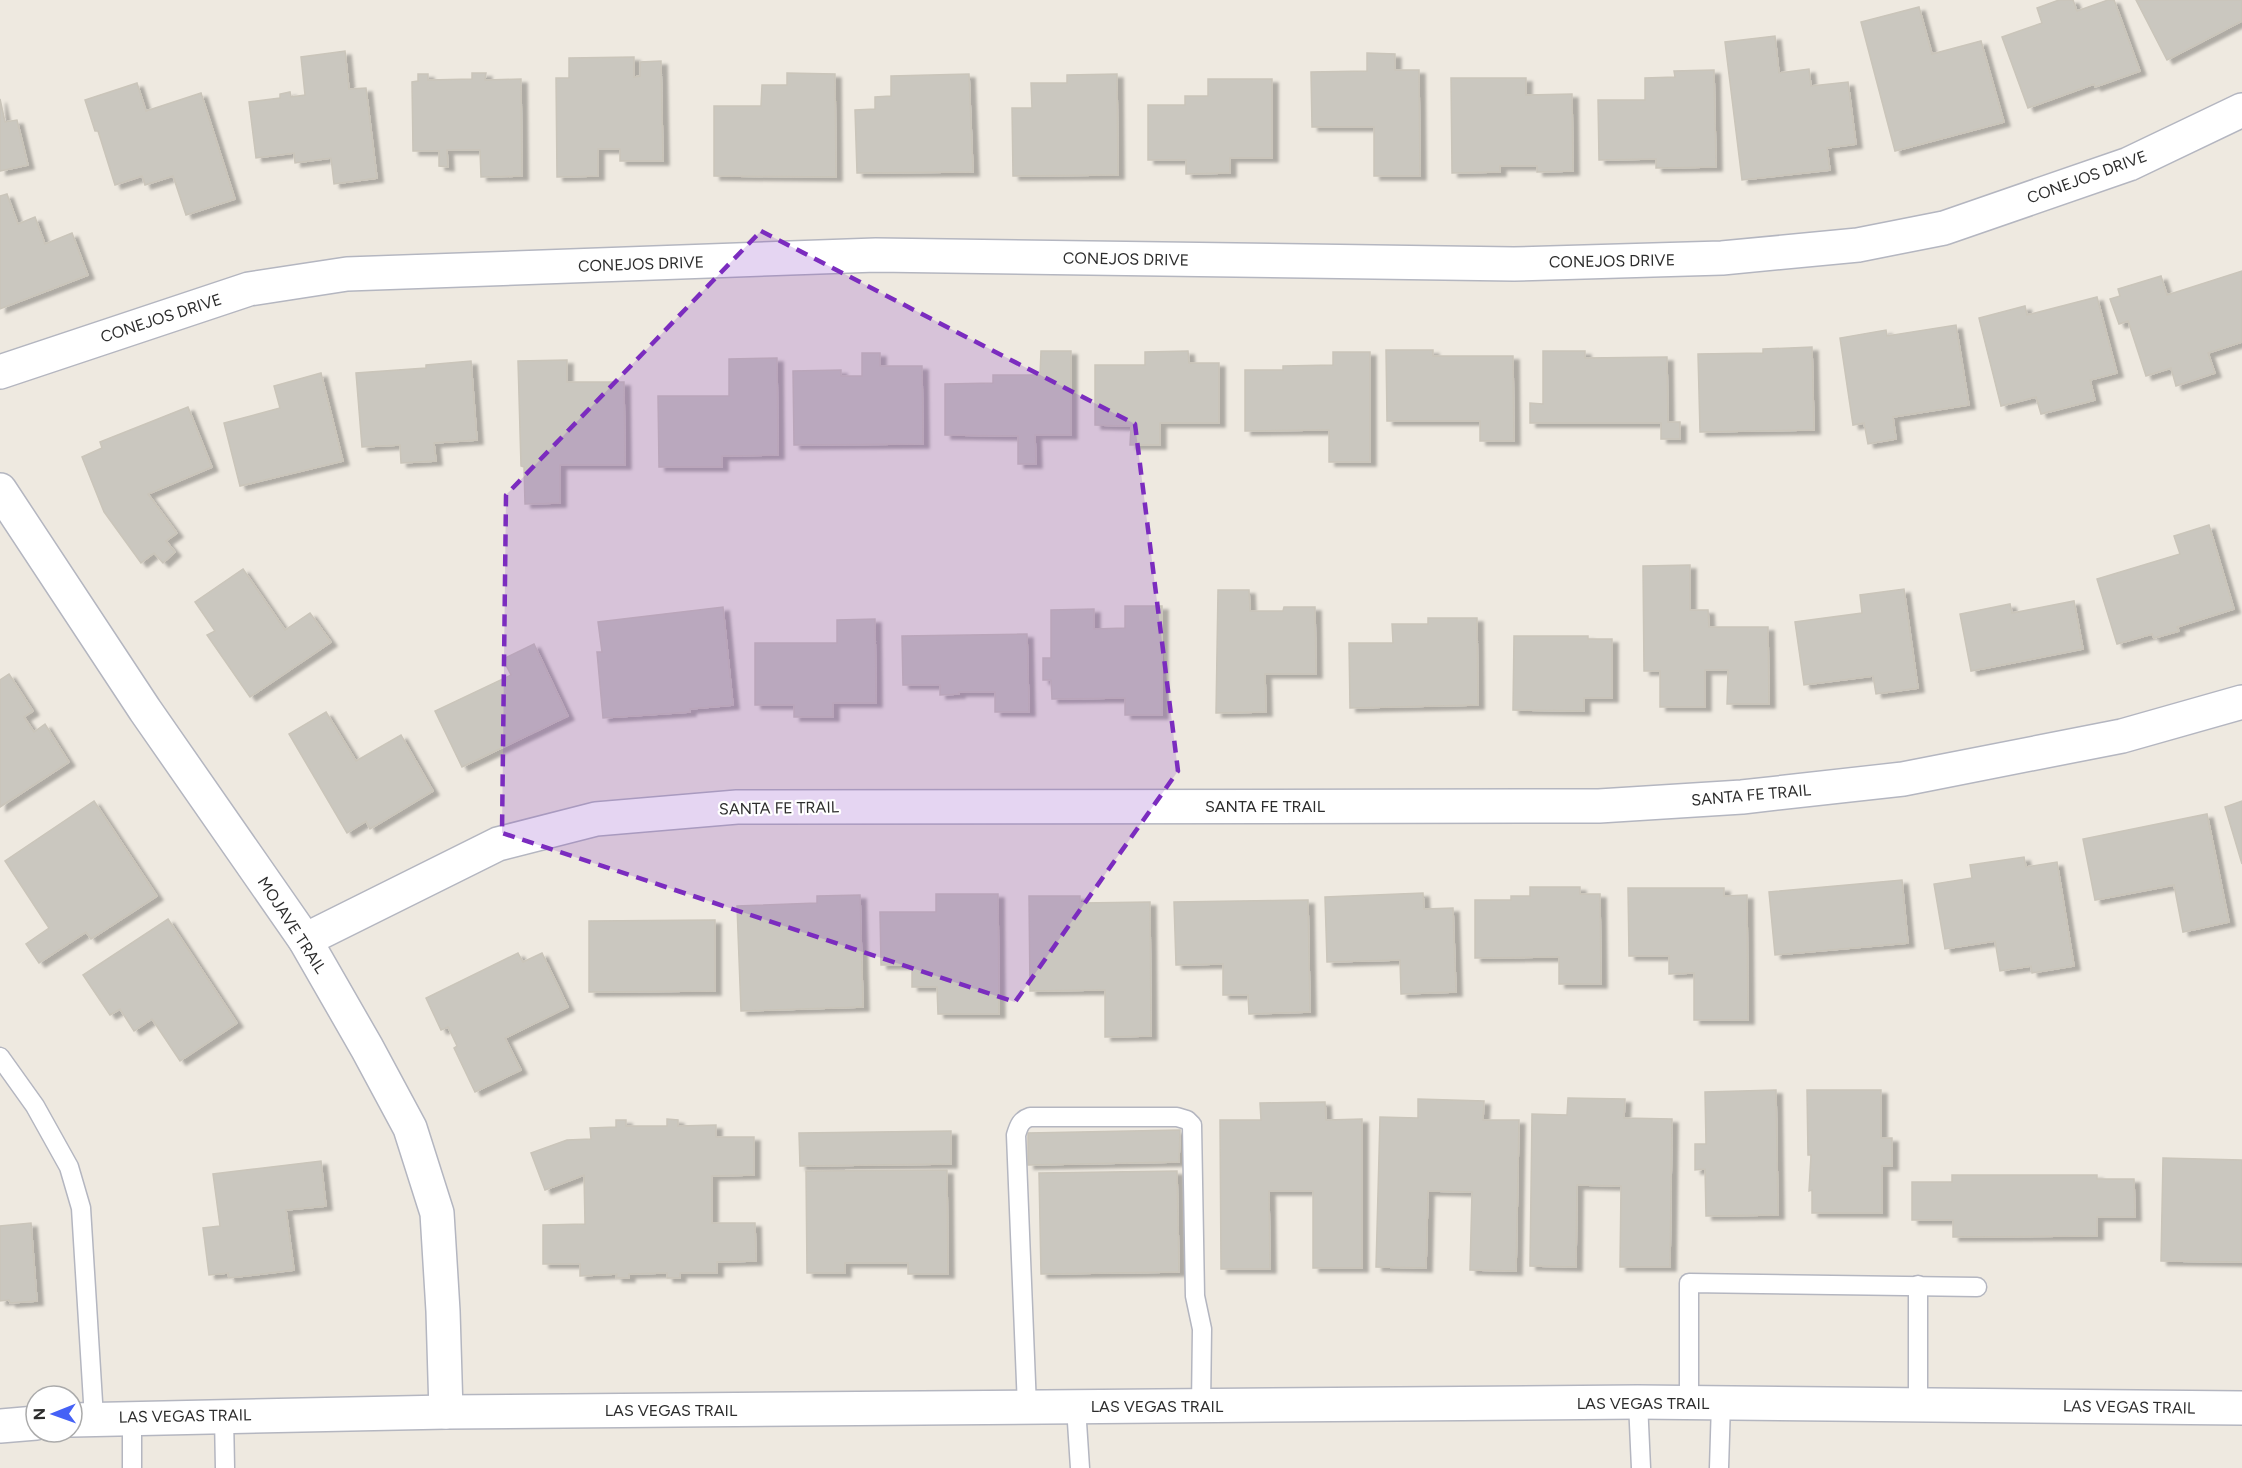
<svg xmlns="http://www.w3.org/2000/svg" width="2242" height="1468" viewBox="0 0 2242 1468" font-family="Figtree,sans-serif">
<defs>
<filter id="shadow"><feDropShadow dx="6" dy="4" stdDeviation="1.5" flood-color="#0004"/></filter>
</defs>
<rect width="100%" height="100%" fill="#eee9e0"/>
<g fill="#cac7bf" stroke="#cac5ba" stroke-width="1.5" filter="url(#shadow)">
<path d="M2059,0H2073L2077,11L2108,0H2114L2140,71L2095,87L2094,84L2028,108L2002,37L2042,23L2037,8Z"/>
<path d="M2136,0H2242V21L2167,60Z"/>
<path d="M1919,7L1932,54L1981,41L2004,122L1895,151L1861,22Z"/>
<path d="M1775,36L1779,73L1809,69L1811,86L1848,82L1856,144L1827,148L1830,170L1742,180L1725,42Z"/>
<path d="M345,51L349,89L366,88L377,178L334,184L331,158L295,163L294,153L256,158L249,102L280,98V94L290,92L291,97L305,95L301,57Z"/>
<path d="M1367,53L1395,54V70H1419L1420,176H1374V127H1312L1311,72L1367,71Z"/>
<path d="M634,57V77L640,76V62L661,61L663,161H620V149H598V176L557,177L556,78H569V58Z"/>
<path d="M1714,70L1716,167L1656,168V159L1599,160L1598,100H1645V78L1675,77L1674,71Z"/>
<path d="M472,73H486L485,80L521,79L522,176L481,177L480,150H447L448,167L439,166V151H413L412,82L418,81V74H428V80L472,79Z"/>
<path d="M787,73L835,74L836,177L714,176V106H761L762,85H787Z"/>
<path d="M969,74L973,172L857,173L855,110L875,109V97L891,96V76Z"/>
<path d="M1117,74L1118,175L1013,176L1012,108H1032L1031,83H1067V75Z"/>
<path d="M1451,78H1526V95L1572,94L1573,171L1537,172V166H1500V172L1452,173Z"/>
<path d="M1208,79H1272V158H1230V173L1186,174V160H1148V105H1185V96H1208Z"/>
<path d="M137,83L146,111L201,93L235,199L186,215L173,176L145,185L142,176L115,185L98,131H95L85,100Z"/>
<path d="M0,99L5,122L17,120L28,165L0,171Z"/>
<path d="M7,194L18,224L35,217L45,244L72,233L88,275L0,309V196Z"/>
<path d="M2242,271V342L2208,353L2215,373L2176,386L2171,368L2146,376L2128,321L2119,324L2110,299L2120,296L2118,289L2161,276L2167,295Z"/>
<path d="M2097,297L2117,373L2090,380L2095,400L2041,414L2036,397L2001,406L1979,318L2025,306L2027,315Z"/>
<path d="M1956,325L1969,405L1893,417L1896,439L1868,444L1864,423L1853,425L1840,338L1886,330L1887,336Z"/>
<path d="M1812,347L1814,430L1700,432L1698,354L1763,353V349Z"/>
<path d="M1386,350H1433V356H1513L1514,441H1480V421H1387Z"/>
<path d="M1041,351H1071V435H1035L1036,464H1018V436L945,435V384L993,383V375H1040Z"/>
<path d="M1188,351L1189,363H1219V423H1160V445H1130L1131,426L1095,425V365H1145V352Z"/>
<path d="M1543,351H1585V358L1667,357L1668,422H1680V439H1661V423H1530V403L1543,404Z"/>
<path d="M1333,352H1370V462H1329V430L1245,431V370H1283V366L1333,365Z"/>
<path d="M862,353H880V366H922L923,444L794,445L793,371L841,370V376H862Z"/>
<path d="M777,358L778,455L722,456V467H659L658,396H729V359Z"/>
<path d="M567,360V382H624L625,465H560V503L525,504L524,467L521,466L518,361Z"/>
<path d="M471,361L477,440L434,443L436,461L401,463L400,445L362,447L356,373L426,368V365Z"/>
<path d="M321,373L343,461L240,486L224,423L280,408L274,386Z"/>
<path d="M188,407L212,467L148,494L177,533L166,541L175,552L163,563L154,553L141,563L104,512L82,457L102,448L100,442Z"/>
<path d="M2209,525L2234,609L2177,627L2179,631L2154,638L2152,634L2117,644L2097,579L2180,554L2174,536Z"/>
<path d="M1690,565V610H1708L1709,627H1768L1769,704H1727L1728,670H1705V707H1660V671H1644L1643,566Z"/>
<path d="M243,569L285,630L310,613L331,642L250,697L207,635L215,631L195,602Z"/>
<path d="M1904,589L1918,688L1876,694L1873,676L1804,685L1795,622L1862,613L1860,595Z"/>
<path d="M1218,590H1249L1250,611H1283L1284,607H1315L1316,674H1265L1266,712L1216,713Z"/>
<path d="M2074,601L2083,649L1971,671L1960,614L2010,604L2012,613Z"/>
<path d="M1125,606H1162V715H1125V698L1052,699L1051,680H1043V658H1051V610L1094,609V629L1125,628Z"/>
<path d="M723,607L733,705L690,709V712L603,718L597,652H602L598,622Z"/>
<path d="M1428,618H1477L1478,705L1350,708L1349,643H1393L1392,624H1428Z"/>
<path d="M875,619L876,703H833V717H794V705H755V643H837V620Z"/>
<path d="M1027,634L1029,712H995V692H959V694L940,695V685H903L902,636Z"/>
<path d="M1514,636H1588V639H1612V698H1584V711L1513,710Z"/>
<path d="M534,644L568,716L462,767L435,711L511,675L503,659Z"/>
<path d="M9,674L33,711L24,717L34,732L45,724L69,762L0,807V680Z"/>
<path d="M326,712L356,761L401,735L433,791L370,829L366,821L347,833L289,734Z"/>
<path d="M94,801L157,896L91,939L86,932L39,963L26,944L49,928L5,861Z"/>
<path d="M2242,801V864L2225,807Z"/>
<path d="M2207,814L2229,922L2183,932L2174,885L2095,900L2083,839Z"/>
<path d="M2024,857L2026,867L2057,862L2074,966L2032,973L2031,966L2000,971L1995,941L1945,949L1934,884L1972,878L1970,865Z"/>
<path d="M1902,880L1908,943L1775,955L1769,892Z"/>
<path d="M1530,887H1580V894H1600L1601,984H1559V957L1475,958V900H1511V896H1530Z"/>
<path d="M1628,888H1724V896L1747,895L1748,1020H1694V973L1669,974V956H1629Z"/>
<path d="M1423,893L1424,909L1453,908L1456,992L1401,994L1400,960L1327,962L1325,897Z"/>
<path d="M936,894H998L999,1014H938L937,987H912V965H881L880,912H936Z"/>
<path d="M860,895L863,1007L741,1011L737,906L817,903V896Z"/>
<path d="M1029,896H1080V903L1150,902L1151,1036L1105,1037V990L1030,991Z"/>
<path d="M1308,900L1310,1012L1249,1014L1248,995H1223V964L1176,965L1174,902Z"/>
<path d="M168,919L237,1023L180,1061L152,1019L134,1031L120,1009L110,1015L83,975Z"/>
<path d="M715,920V991L589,992V921Z"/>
<path d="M518,953L523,962L542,953L568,1007L505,1038L521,1070L475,1092L454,1048L457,1046L448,1027L441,1030L426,998Z"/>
<path d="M1776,1090L1778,1215L1706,1216L1705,1169L1695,1170V1144H1706L1705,1092Z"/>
<path d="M1807,1090H1881V1138H1892V1166H1882V1213H1812V1190L1809,1191L1811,1155H1808Z"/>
<path d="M1568,1098L1625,1099L1624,1118L1672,1119L1670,1267H1620L1621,1186L1577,1185L1576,1267L1530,1266L1532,1114L1567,1115Z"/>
<path d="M1418,1099L1484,1101L1483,1120H1519L1516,1271L1470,1270L1472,1192L1428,1191L1426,1268L1376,1267L1380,1117L1418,1118Z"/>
<path d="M1325,1102L1326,1120L1362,1119V1268H1313V1191H1269L1270,1269H1221L1220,1120H1261L1260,1103Z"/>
<path d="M667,1119L678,1120V1126L716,1125V1137H754V1175L712,1176V1223H755L756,1261L717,1262V1273H680V1278H667V1273L629,1274V1278H616L617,1274L580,1276V1264H543V1225L585,1224L584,1175L545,1190L531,1153L567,1140L591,1139L590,1128L616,1127V1120H626V1126H667Z"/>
<path d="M1180,1130L1179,1162L1028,1165V1133Z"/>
<path d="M951,1131V1164L800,1166L799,1133Z"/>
<path d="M2163,1158L2242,1160V1262L2161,1261Z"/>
<path d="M321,1161L326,1206L286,1210L294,1270L229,1278L228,1273L209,1275L203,1228L220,1226L213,1174Z"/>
<path d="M947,1170L948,1274H908V1263H845V1273H807L806,1171Z"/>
<path d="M1177,1171L1179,1272L1041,1274L1039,1173Z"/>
<path d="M1952,1175H2097V1179H2134L2135,1217H2097V1236H2094L1953,1237V1220H1912V1182H1952Z"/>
<path d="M31,1223L37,1301L10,1303L9,1300L0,1301V1226Z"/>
</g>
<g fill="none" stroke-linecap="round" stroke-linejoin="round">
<defs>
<g id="lane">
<path d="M0,1057L35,1106L69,1167L81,1208L94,1418"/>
<path d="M1918,1285V1405"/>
<path d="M1638,1402L1641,1468"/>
<path d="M1689,1403V1283L1977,1287"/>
<path d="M1027,1407L1016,1135C1019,1125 1021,1120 1030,1117H1177L1187,1120L1192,1125L1195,1296L1202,1329L1201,1406"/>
<path d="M1076,1407L1080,1468"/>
<path d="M224,1416L225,1468"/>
<path d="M132,1468V1417"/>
<path d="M1719,1468L1721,1403"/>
</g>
<g id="street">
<path d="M0,372L249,289L347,274L876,255L1514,264L1722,258L1858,245L1944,228L2129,164L2242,110"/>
<path d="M305,940L498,844L596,819L737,807L1599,806L1742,797L1903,779L2122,736L2242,702"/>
</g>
<g id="secondary">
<path d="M0,490L145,710L305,940L367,1048L410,1128L437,1213L443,1311L446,1412"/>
<path d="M72,1420L446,1412L1638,1402L2242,1408"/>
<path d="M0,1426L36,1423"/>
</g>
</defs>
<use href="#lane" stroke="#b4b6c0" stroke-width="21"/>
<use href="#street" stroke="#b4b6c0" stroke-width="36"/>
<use href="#secondary" stroke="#b4b6c0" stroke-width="36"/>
<use href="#lane" stroke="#fff" stroke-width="18"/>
<use href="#street" stroke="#fff" stroke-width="33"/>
<use href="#secondary" stroke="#fff" stroke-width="33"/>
</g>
<path fill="#7b2cbf" fill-opacity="0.2" stroke="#7b2cbf" stroke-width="4.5" stroke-dasharray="12 8" stroke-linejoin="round" d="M761,231L1135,424L1178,771L1015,1002L502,833L506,495Z"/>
<g text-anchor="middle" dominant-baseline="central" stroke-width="4.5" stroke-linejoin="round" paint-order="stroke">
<g font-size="16" fill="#2d2d2d" stroke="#fff">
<text transform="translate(2087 177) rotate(-20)">CONEJOS DRIVE</text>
<text transform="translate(1126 259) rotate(1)">CONEJOS DRIVE</text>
<text transform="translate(1612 261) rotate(-1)">CONEJOS DRIVE</text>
<text transform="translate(641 264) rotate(-2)">CONEJOS DRIVE</text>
<text transform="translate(161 318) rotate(-18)">CONEJOS DRIVE</text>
<text transform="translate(1751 795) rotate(-5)">SANTA FE TRAIL</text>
<text x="1265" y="806">SANTA FE TRAIL</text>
<text transform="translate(779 808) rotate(-1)">SANTA FE TRAIL</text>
<text transform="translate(292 925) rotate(57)">MOJAVE TRAIL</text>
<text x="1643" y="1403">LAS VEGAS TRAIL</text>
<text x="1157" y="1406">LAS VEGAS TRAIL</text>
<text transform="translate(2129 1407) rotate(1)">LAS VEGAS TRAIL</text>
<text x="671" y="1410">LAS VEGAS TRAIL</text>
<text transform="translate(185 1416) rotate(-1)">LAS VEGAS TRAIL</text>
</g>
</g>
<g transform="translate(54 1414) rotate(269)"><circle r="28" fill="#ffffff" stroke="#ababab" stroke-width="1.5"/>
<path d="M0-4.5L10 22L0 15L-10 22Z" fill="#4561f6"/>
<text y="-9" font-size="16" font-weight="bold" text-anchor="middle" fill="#2d2d2d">N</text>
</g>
</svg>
